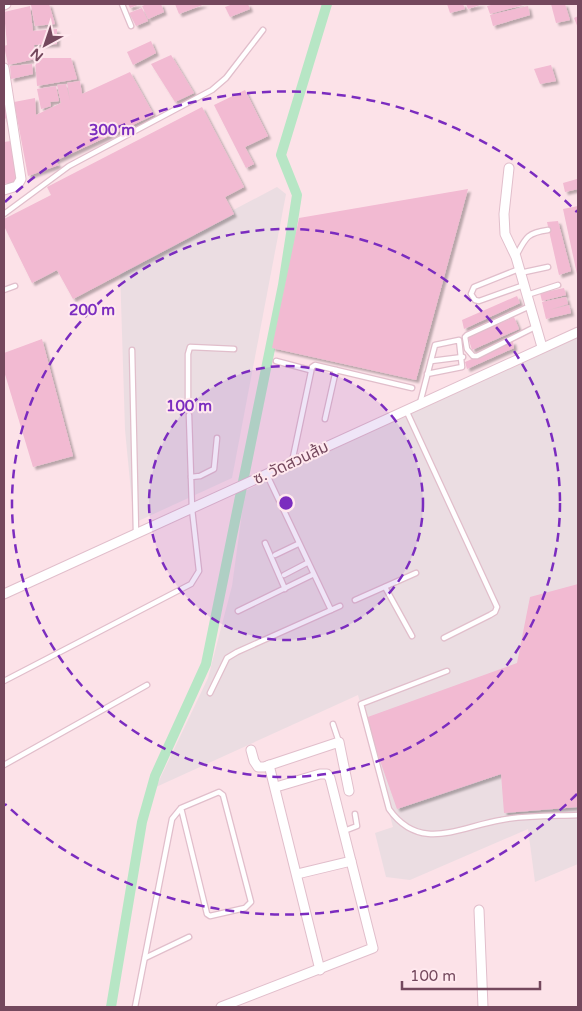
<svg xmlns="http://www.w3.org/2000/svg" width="582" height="1011" viewBox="0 0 582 1011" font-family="'Varela Round','Noto Sans Thai',sans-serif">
<defs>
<filter id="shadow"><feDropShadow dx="3" dy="3" stdDeviation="1" flood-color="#0004"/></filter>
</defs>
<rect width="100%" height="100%" fill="#fce2e8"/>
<g fill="#ebdde2">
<path d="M277,187L286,194L232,478L134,523L125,430L120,270Z"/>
<path d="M578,334V864L535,882L528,829L410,880L386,877L375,833L393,827L358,695L156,787L208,678L232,586L245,491Z"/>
</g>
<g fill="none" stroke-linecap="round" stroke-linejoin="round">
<path stroke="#b7e6c5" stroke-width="10" d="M111,1007L142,822L155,776L206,664L283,285L297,195L281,155L327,4"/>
</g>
<g fill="#f2bad2" filter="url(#shadow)">
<path d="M49,4L55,24L35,26L31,5Z"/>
<path d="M128,4H140L130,8Z"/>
<path d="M147,4H161L164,12L148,19L142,6Z"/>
<path d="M175,4H205L179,14Z"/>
<path d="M233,4H248L250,9L230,17L225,7Z"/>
<path d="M447,4H463L465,9L450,13Z"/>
<path d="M466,4H483L468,9Z"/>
<path d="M495,4H527L490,14L487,6Z"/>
<path d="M551,4H565L570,20L556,23Z"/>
<path d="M30,6L33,31L57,29V44L34,45L35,59L8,65L4,46L7,45L4,12Z"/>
<path d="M528,6L530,15L493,26L490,15Z"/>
<path d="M142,8L148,21L136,26L129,13Z"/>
<path d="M578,16V28L574,18Z"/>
<path d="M151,41L156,53L133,65L127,52Z"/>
<path d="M171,55L194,93L175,102L151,64Z"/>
<path d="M35,58H71L77,79L37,86Z"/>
<path d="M32,64L33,74L11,79L10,66Z"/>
<path d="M551,65L556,81L540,84L534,69Z"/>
<path d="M130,72L154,115L55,161L59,165L28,176L14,102L35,98L36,115L61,103L57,85L66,84L70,100L67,83L80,81L82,94Z"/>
<path d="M56,86L59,101L50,102L51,106L41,109L37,89Z"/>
<path d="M245,90L268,136L245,147L254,164L246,168L214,105Z"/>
<path d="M4,105L8,118L4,119Z"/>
<path d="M202,107L244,187L225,197L234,214L73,299L57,270L32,283L4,226V219L51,195L47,187Z"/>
<path d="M11,141L16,181L4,184V142Z"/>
<path d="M577,179L578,189L565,192L563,183Z"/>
<path d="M468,189L416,380L272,348L299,218Z"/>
<path d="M578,206V274H577L563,209Z"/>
<path d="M558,221L571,271L559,275L547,222Z"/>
<path d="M564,288L566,295L542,301L540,293Z"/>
<path d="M517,296L520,303L464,329L462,320Z"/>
<path d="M566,297L568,304L549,310L569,305L571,313L546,319L542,302Z"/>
<path d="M514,317L519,329L472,350L468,337Z"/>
<path d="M42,339L73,456L33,467L4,371V353Z"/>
<path d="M513,341L514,348L467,369L465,362Z"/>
<path d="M578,584V807L504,813L501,774L397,809L365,718L517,663L530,597Z"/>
</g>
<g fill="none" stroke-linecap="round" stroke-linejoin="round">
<defs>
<g id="service">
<path d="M122,4L131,26"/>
<path d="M4,214L69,166L212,90L226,78L263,30"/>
<path d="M516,256C526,237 527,233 548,230"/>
<path d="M519,269L474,287L471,294L475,300L479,301L524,285"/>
<path d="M520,273L548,267"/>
<path d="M4,290L15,286"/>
<path d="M527,295L558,285"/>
<path d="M530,306L467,335L465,337L467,349L473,356H477L535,327"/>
<path d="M132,350L136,533"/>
<path d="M276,361L310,370"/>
<path d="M431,361L463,357"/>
<path d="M420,403L435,345L459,340L462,367L427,374"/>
<path d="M188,406V354L190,347L234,349"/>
<path d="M406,410L497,607L495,612L490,615L444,638"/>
<path d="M325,419L336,370"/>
<path d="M292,462L312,367L315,365L412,388"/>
<path d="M267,475L331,610L340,606"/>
<path d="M191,477L200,476L214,469L217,438"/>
<path d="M265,543L285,589"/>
<path d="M275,555L298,544"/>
<path d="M284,575L307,563"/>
<path d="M385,587L412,636"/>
<path d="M355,600L416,573"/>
<path d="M238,611L312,575"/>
<path d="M447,671L361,704L389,809C420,853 459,827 501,820C526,815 553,816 578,815"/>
<path d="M4,681L191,584L199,571L192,509L189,415"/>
<path d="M210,693L227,658L237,652L331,610"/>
<path d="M333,724L339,742"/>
<path d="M4,765L147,685"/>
<path d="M344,831L357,826L355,814"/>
<path d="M145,958L189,937"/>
<path d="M135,1007L172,819L181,808L219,792L223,795L251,902L245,908L210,916L207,914L181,808"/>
</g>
<g id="minor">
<path d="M4,5L6,4"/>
<path d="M4,68L21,179L17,186L4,190"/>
<path d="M509,168L504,214L505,234L516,257L542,347"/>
<path d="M4,594L578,332"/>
<path d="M251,750L254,761L258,767H264L339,742L349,791"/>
<path d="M269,765L320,970"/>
<path d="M297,874L351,861"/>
<path d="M479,910L483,1007"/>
<path d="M221,1007L373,948L330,778L327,774H320L276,787"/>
</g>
</defs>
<use href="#service" stroke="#e1becb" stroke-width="7"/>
<use href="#minor" stroke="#e1becb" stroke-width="11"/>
<use href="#service" stroke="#fff" stroke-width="4.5"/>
<use href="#minor" stroke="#fff" stroke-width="9"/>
</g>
<circle cx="286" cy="503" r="137" fill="#7b2cbf" fill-opacity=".12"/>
<g fill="none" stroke="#7b2cbf" stroke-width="2.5" stroke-dasharray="9 6">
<circle cx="286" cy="503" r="137"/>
<circle cx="286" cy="503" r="274"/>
<path d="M577 794A412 412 0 0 1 5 804M5 202A412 412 0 0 1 577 212"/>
</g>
<g text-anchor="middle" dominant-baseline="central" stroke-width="4" stroke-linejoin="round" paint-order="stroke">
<g font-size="16" fill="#74485d" stroke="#ffe8ee">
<text transform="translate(291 463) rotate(-25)">ซ. วัดสวนส้ม</text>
</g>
</g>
<circle cx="286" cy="503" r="8" fill="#7b2cbf" stroke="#ffe8ee" stroke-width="2.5"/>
<g font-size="15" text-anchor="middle" font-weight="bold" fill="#7b2cbf" stroke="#ffe8ee" stroke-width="4" stroke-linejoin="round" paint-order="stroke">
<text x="112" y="135">300 m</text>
<text x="92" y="315">200 m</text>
<text x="189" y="411">100 m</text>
</g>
<rect width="582" height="1011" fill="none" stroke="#74485d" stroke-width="10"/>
<g transform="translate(45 45) rotate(220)" stroke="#ffe8ee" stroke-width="4" paint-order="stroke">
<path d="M0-4L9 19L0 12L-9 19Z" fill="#74485d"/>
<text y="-8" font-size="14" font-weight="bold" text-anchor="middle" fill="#74485d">N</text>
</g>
<path d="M402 981v8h138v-8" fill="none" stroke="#74485d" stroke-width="2.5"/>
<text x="410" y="981" font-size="15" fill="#74485d" stroke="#ffe8ee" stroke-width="4" paint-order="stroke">100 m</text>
</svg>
